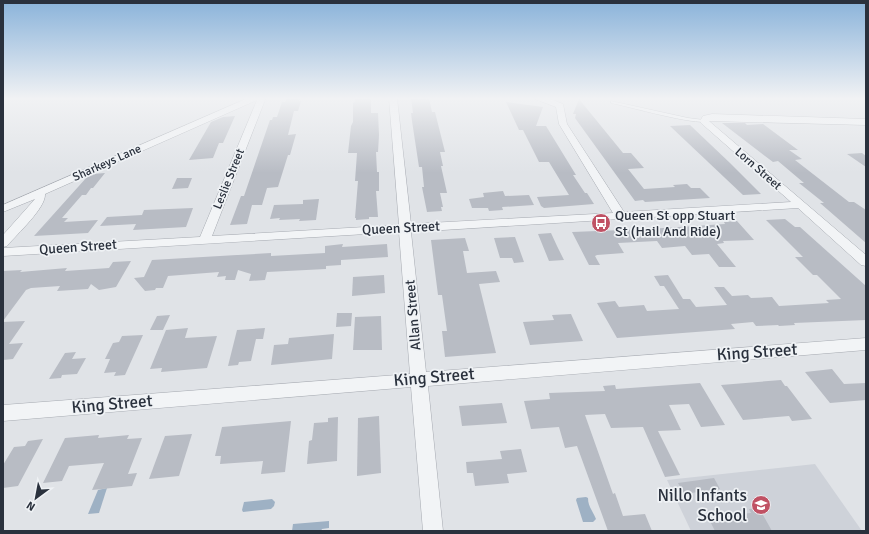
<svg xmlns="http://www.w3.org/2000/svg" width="869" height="534" viewBox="0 0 869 534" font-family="Signika,sans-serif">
<rect width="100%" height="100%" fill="#e0e3e7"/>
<path fill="#ced2d9" d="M815,464L862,531H691L667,480Z"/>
<g fill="#9eb1c4">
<path d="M107,488L99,513L88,514L98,490Z"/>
<path d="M586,497L588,498C588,507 593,511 596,519L593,522H583L576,500L577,498Z"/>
<path d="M272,499L275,502L274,506L271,509L243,512L242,510L244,502Z"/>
<path d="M329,521V528L322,529L321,531H292L293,524Z"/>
</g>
<g fill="#b8bcc4">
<path d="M355,98H371V113H378L379,135L378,152H376L377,172H379V191H376L378,217H369V219L356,220V218H355L358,181H355L357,153H348L351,126L353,122V103L355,102Z"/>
<path d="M411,98H429L432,112H435L445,152H440L443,166H441L447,193H440L443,207H441L442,211L427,212L422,187H424L422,167H419L412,121L411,113H413Z"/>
<path d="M286,99H300L299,101H301L298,111H294L288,135L296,134L290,155H288L278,187L267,188L262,205H252L247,224L230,225L241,196H244L270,120H272L273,117H277L282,102H285Z"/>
<path d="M579,99L623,153H631L644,168L628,169L644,189L675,187L673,185L687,184L691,188H700L710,198L645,202L643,200L635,201L575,118L576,114H573Z"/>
<path d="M506,102L543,107L536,126H546L576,175H573L585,193H587L594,204L544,208L541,206L537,197L569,195L549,162H539L523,130H519Z"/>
<path d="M235,116L223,143H219L213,158L189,160L211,122L223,117Z"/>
<path d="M722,123H745L747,125L763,124L798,150H789L802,159L795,160L849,202H854L866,210V243L820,203H824L799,183H804L778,161L773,162L765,156Z"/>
<path d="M690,125L730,163L761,194L743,195L670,126Z"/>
<path d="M862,153L866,156V167L847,154Z"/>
<path d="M105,173L93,188H91L86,195H82L62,218H68L64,222L98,220L88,233L34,236L87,177L94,174Z"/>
<path d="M177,178H192L188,188L172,189Z"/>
<path d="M503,191L505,196L529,195L534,205L502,207L503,210L489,211L488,208H472L469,199L484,197L483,193Z"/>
<path d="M319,199L316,220L299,221L300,219L279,220L280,218L270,219L274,205L303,204V200Z"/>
<path d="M193,208L186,227L133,230L136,224L100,226L107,217L142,215L144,210Z"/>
<path d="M785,219L795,227H800L866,286V320L794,323L795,325L779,326L778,325L756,326L753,322L731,324L735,329L617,338L597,303L615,301L619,307L644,305L647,311L679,309L664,286H660L654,276L668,275L683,299H690L696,307L727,305L714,287H724L732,296L748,295L751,298L772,297L779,306L829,303L826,300L841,299L817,275H813L795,257H803L766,220Z"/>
<path d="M737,221L754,240L723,241L724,243L717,244L736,267H719L709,254L692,255L685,246L662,248L657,241L618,243L624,253L597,255L595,256L600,265H589L572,232L648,229L725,224L724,222Z"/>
<path d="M551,233L557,246L564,260L549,261L538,234Z"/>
<path d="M515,237L524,262L514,263L512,258H500L494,238Z"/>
<path d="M465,238L469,251H463L467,273L496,271L500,282L479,284L496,353L445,357L442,331H447L442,295H438L431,240Z"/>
<path d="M343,244L342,247L387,244L388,257L341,260V265L326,266V269L267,272L265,280L249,281L251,274L238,270L235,280H225L226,276L217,277L219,272L168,276L163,288H156L155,290L145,291L134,278L144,277L152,260L271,253V256L325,253V246Z"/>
<path d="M131,261L116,287L99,290L91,284L88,289L57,291L60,286L31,288L26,290L3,321V271L22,270L20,272L67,268L65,271L109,268L113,262Z"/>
<path d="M384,275L385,293L352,296L353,277Z"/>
<path d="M337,313H352L351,326L336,327Z"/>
<path d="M571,314L583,341L530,345L523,322L554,320L552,315Z"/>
<path d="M170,315L163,330H150L157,316Z"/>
<path d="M381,316L382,350H353L355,317Z"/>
<path d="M25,321L9,344L23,343L13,359L3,360V322Z"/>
<path d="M188,328L185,338L217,336L207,368L161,372L162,368L150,369L166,330Z"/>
<path d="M265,328L263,339H256L251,361L239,362L238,365L228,366L237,330Z"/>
<path d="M334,334L332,359L271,365L274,345L288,344L289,338Z"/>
<path d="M143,335L125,375L114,376L116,372L104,373L110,359H105L113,343L119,342L122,336Z"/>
<path d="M76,352L72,359L86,358L77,374L62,375L61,378L49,379L65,353Z"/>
<path d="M832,369L844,384L866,383V400L830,403L805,372Z"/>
<path d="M781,380L785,386H787L812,419L792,421L789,416L743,420L721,385Z"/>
<path d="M700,383L725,425L701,427L689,404L669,405L681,430L658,431L680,475L665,477L643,427L611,428L605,414L585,415L613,494L615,493L623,516L645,514L652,531H608L577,446L565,448L559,427L531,429L524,401L550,399L549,393L605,391L603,386L615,385L616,389Z"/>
<path d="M502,403L507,423L462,426L459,406Z"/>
<path d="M379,416L381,473L357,476L358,418Z"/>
<path d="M338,417L337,461L307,464L309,441L312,440L314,423L328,422V418Z"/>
<path d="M291,421L285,472L261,474L263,461L220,464L221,456H215L222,427Z"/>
<path d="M192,434L179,476L149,479L165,436Z"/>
<path d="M99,435L98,438L129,435L127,439L142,438L128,474L137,473L132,486L92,490L104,463L69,466L62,481L43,483L65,438Z"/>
<path d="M43,439L18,486L3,488V465L14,447L25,446L28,441Z"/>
<path d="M521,449L527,472L507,474L509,483L475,486L473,473H467L466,462L502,459L500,451Z"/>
<path d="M714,478L720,489L684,494L678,483Z"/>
<path d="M759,508L772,531H715L708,517L751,513L749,509Z"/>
</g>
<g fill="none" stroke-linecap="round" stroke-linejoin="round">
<defs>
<path id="lane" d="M611,101L688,118L704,120L706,121C698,126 626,106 611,103Z"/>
<path id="street" d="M248,98H264L265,100L212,236L399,225L389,98H397L411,224L613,213L559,124L556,107L532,98H548L563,104L567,124L624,212L791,202L701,123L700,121L703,116L712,114L866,119V125L709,121L866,255V266L861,265L798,208L411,232L426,372L866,338V350L428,386L443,531H423L411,387L3,421V405L410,374L399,232L3,256V248L200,237L257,100L45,194C46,208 17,234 7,246L3,247V235L35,199L3,212V205Z"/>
</defs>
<use href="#lane" stroke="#a6aab1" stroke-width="1"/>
<use href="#street" stroke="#a6aab1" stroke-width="1"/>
<use href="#lane" fill="#f2f4f6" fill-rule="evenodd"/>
<use href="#street" fill="#f2f4f6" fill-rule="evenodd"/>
</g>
<linearGradient id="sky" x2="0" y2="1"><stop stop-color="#8ab3da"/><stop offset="0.57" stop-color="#f1f2f4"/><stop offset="1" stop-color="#f1f2f4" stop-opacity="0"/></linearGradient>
<rect width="869" height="173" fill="url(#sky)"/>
<defs>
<symbol id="bus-disc" viewBox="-11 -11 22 22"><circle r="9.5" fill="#c05164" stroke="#eff2f5"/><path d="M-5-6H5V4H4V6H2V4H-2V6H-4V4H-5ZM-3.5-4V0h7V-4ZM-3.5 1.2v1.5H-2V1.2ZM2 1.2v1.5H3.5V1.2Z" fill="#fff"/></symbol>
<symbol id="school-disc" viewBox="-11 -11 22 22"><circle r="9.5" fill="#c05164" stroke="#eff2f5"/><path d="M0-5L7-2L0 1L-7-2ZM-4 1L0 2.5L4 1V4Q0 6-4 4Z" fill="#fff"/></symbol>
</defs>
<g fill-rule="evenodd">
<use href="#bus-disc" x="590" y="212" width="22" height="22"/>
<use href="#school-disc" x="750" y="494" width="22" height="22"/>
</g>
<g text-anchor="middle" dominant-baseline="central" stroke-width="3.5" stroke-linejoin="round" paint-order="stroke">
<g font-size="12" fill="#2a313d" stroke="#eff2f5">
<text transform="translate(107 163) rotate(-24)">Sharkeys Lane</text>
<text transform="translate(758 169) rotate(41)">Lorn Street</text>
<text transform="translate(229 179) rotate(-68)">Leslie Street</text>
</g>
<g font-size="14" fill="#2a313d" stroke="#eff2f5" text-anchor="start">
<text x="615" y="215">Queen St opp Stuart<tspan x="615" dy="16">St (Hail And Ride)</tspan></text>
</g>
<g font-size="14" fill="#2a313d" stroke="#eff2f5">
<text transform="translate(401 228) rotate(-3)">Queen Street</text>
<text transform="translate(78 247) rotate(-4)">Queen Street</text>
<text transform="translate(413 315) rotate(-95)">Allan Street</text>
</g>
<g font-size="17" fill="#2a313d" stroke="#eff2f5">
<text transform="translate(757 352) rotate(-4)">King Street</text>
<text transform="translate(434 377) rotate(-5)">King Street</text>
<text transform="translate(112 404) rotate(-5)">King Street</text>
</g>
<g font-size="17" fill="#2a313d" stroke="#eff2f5" text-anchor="end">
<text x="747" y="495">Nillo Infants<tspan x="747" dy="20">School</tspan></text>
</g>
</g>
<rect width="869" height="534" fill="none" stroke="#2a313d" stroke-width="8"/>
<g transform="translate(36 498) rotate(212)" stroke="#eff2f5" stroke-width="3" paint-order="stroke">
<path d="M0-3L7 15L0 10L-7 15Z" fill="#2a313d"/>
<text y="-6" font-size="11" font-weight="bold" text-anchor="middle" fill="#2a313d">N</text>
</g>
</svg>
